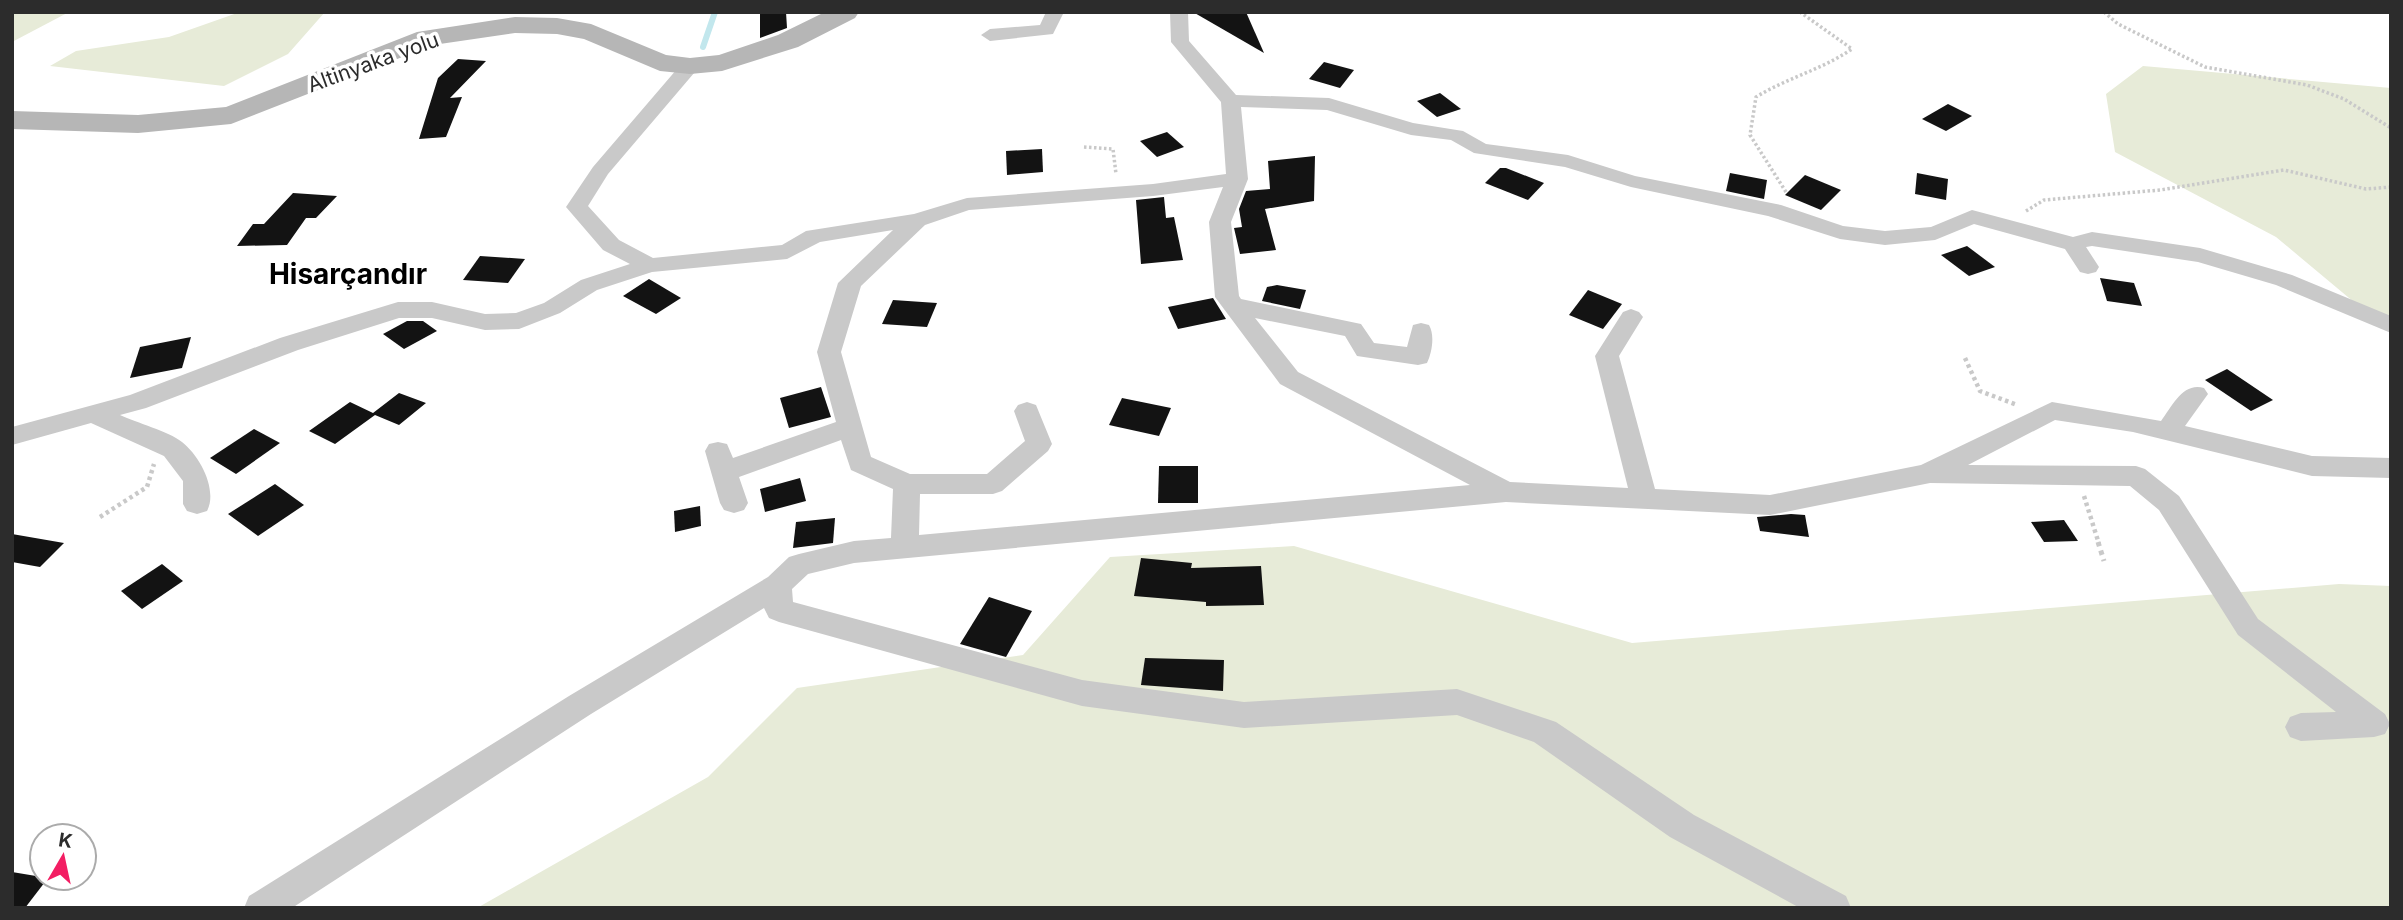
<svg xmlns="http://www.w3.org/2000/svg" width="2403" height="920" viewBox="0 0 2403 920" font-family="Inter,sans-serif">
<rect width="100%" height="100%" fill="#fff"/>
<g fill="#e7ebd8">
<path d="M12,12H69L12,42Z"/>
<path d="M240,12H325L288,54L224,86L50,66L76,51L169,37Z"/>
<path d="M2143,66L2391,88V333L2276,237L2115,152L2106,94Z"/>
<path d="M1294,546L1632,643L2339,584L2391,586V908H477L708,777L797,688L1023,655L1110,557Z"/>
</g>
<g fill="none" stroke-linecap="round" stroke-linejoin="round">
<path stroke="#c2e7ed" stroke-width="6" d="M703,47L715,12"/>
</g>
<g fill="#131313">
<path d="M760,12H786L787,28L760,38Z"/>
<path d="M1193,12H1246L1264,53Z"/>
<path d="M458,59L486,61L450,98L462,97L446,137L419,139L438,78Z"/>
<path d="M1324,62L1354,70L1340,88L1309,79Z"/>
<path d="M1440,93L1461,109L1437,117L1417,101Z"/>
<path d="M1948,104L1972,116L1946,131L1922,119Z"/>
<path d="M1167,132L1184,147L1157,157L1140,141Z"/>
<path d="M1042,149L1043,172L1007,175L1006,151Z"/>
<path d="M1315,156L1314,201L1265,209L1276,250L1240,254L1234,228L1242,227L1239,209L1246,191L1270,189L1268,161Z"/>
<path d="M1500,168H1506L1544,183L1528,200L1485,183Z"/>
<path d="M1730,173L1767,180L1764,199L1726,191Z"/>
<path d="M1917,173L1948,179L1946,200L1915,194Z"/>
<path d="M1805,175L1841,190L1821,210L1785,195Z"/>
<path d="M293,193L337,196L316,218H306L287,245L237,246L253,224H264Z"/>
<path d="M1164,197L1166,218L1174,217L1183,260L1141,264L1136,200Z"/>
<path d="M1967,246L1995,267L1969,276L1941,255Z"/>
<path d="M480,256L525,259L508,283L463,280Z"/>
<path d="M2100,278L2134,283L2142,306L2107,301Z"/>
<path d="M649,279L681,298L656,314L623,296Z"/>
<path d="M1277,285L1306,290L1300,309L1262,301L1267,287Z"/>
<path d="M1588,290L1622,304L1603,329L1569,315Z"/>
<path d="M1213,298L1226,319L1178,329L1168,307Z"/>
<path d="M893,300L937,303L927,327L882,324Z"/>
<path d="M407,321H423L437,331L404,349L383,334Z"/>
<path d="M191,337L182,368L130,378L140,347Z"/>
<path d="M2227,369L2273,400L2251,411L2205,380Z"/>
<path d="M821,387L831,417L789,428L780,398Z"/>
<path d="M399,393L426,403L399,425L375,415L335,444L309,431L350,402L373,413Z"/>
<path d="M1122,398L1171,408L1159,436L1109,425Z"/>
<path d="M254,429L280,443L236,474L210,458Z"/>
<path d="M1159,466H1198V503H1158Z"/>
<path d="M800,478L806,501L765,512L760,489Z"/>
<path d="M275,484L304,505L258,536L228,514Z"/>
<path d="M700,506L701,526L675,532L674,511Z"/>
<path d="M1791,514L1805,515L1809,537L1760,531L1757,517Z"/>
<path d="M835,518L833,543L793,548L796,522Z"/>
<path d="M2064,520L2078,541L2044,542L2031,522Z"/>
<path d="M12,534L64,543L40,567L12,562Z"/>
<path d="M1141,558L1192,563L1191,568L1261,566L1264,605L1206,606V602L1134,596Z"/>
<path d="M162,564L183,581L142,609L121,591Z"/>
<path d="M989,597L1032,611L1006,657L960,644Z"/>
<path d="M1145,658L1224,660L1223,691L1141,685Z"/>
<path d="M12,872L48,878L25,908H12Z"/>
</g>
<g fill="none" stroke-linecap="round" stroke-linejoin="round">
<g stroke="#c9c9c9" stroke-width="3.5" stroke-dasharray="2.5 2.5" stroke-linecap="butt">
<path d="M2104,12L2118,24L2205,67L2307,85L2344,99L2391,128"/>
<path d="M1084,147L1113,149L1116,174"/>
<path d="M1786,192L1750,135L1756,97C1787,78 1821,70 1852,49L1800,12"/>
<path d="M2026,211L2044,200L2160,190L2284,170L2366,189L2391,187"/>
</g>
<g stroke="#c9c9c9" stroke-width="4.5" stroke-dasharray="3.5 3.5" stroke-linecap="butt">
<path d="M1965,358L1980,391L2017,405"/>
<path d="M2084,496L2099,544"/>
<path d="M100,517L147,487L154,464"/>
</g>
<path stroke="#c9c9c9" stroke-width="5" stroke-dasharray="4.5 4.5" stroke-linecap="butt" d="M2098,542L2104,561"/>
<g fill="#c9c9c9" fill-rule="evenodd">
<path d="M1046,12H1064L1053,34L990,41L981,35L990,29L1040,25Z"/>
<path d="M1170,12H1188L1189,41L1236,95L1329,98L1413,123L1463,131L1486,144L1568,155L1635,176L1781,205L1843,226L1885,231L1931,227L1972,210L2073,237L2092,232L2200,248L2292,275L2391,316V333L2276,285L2198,262L2092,246L2086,247L2099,267L2096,272L2088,274L2080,272L2065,249L1974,224L1935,240L1885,245L1840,239L1768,216L1631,187L1565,167L1474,153L1451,140L1411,135L1327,110L1241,107L1248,179L1231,222L1239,296L1241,299L1361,324L1374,343L1407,347L1413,325L1421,323L1429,325C1435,335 1432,353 1427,363L1418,365L1357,356L1345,336L1255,318L1298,372L1510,482L1628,488L1595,356L1623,312L1631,309L1639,312L1643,317L1619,356L1655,489L1770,495L1921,465L2052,402L2161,421C2173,405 2183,382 2204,388L2208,394L2185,426L2312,456L2391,458V478L2312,476L2133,432L2055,420L1968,465L2136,466L2145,469L2179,496L2258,619L2385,714L2390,724L2385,734L2374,737L2301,741L2290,737L2285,727L2290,717L2301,713L2336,712L2238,635L2159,510L2130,486L1930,483L1770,515L1506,502L854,563L808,574L792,589L793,602L1082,680L1244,702L1457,689L1556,722L1694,815L1846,896L1851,908H1800L1670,837L1534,742L1457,715L1244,728L1082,706L779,622L769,618L764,608L591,714L292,908H244L249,896L569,696L768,577L789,557L799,554L854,541L891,538L893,489L851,470L841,440L739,477L748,503L744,510L734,513L724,510L720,503L705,451L709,444L718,442L727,444L733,458L836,422L817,352L838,283L893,230L820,242L787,259L652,272L597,290L560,313L519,329L485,330L432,318H399L298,350L146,408L120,415C137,423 168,431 182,442C200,456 218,490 207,511L197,514L187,511L183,504V481L164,456L91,423L12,445V427L130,395L280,338L398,302H432L485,314L516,313L544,303L581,280L630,264L603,250L566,207L593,167L683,62L690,60L700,66L608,174L588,206L619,240L653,258L782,245L806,231L914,214L967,198L1153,184L1226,174L1221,102L1171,42ZM1223,187L1209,222L1215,297L1280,384L1470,485L919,535L920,494H993L1002,491L1048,451L1052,444L1036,405L1027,402L1018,405L1014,411L1025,441L987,474H910L871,457L841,352L861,286L925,225L969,210L1153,196Z"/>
</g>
<path fill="#b6b6b6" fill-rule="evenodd" d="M825,12H859L855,18L798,47L722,71L690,74L660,71L584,39L557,34L515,33L433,45L231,124L138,133L12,129V111L138,115L226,107L417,32L515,17L557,18L591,24L666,55L690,58L719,55L778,35Z"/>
</g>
<g text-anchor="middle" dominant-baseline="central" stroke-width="7" stroke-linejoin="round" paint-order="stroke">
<g font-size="21" fill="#2c2c2c" stroke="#fff">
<text transform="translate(373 62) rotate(-20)">Altinyaka yolu</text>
</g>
<g font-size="28" font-weight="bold" fill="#000" stroke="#fff">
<text x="348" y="274">Hisarçandır</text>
</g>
</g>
<rect width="2403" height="920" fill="none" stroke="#2c2c2c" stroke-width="28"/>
<g transform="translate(63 857) rotate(9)"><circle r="33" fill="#ffffff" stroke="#ababab" stroke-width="2"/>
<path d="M0-5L12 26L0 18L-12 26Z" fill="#f31e63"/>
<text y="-10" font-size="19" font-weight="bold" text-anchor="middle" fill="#2c2c2c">K</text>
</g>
</svg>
